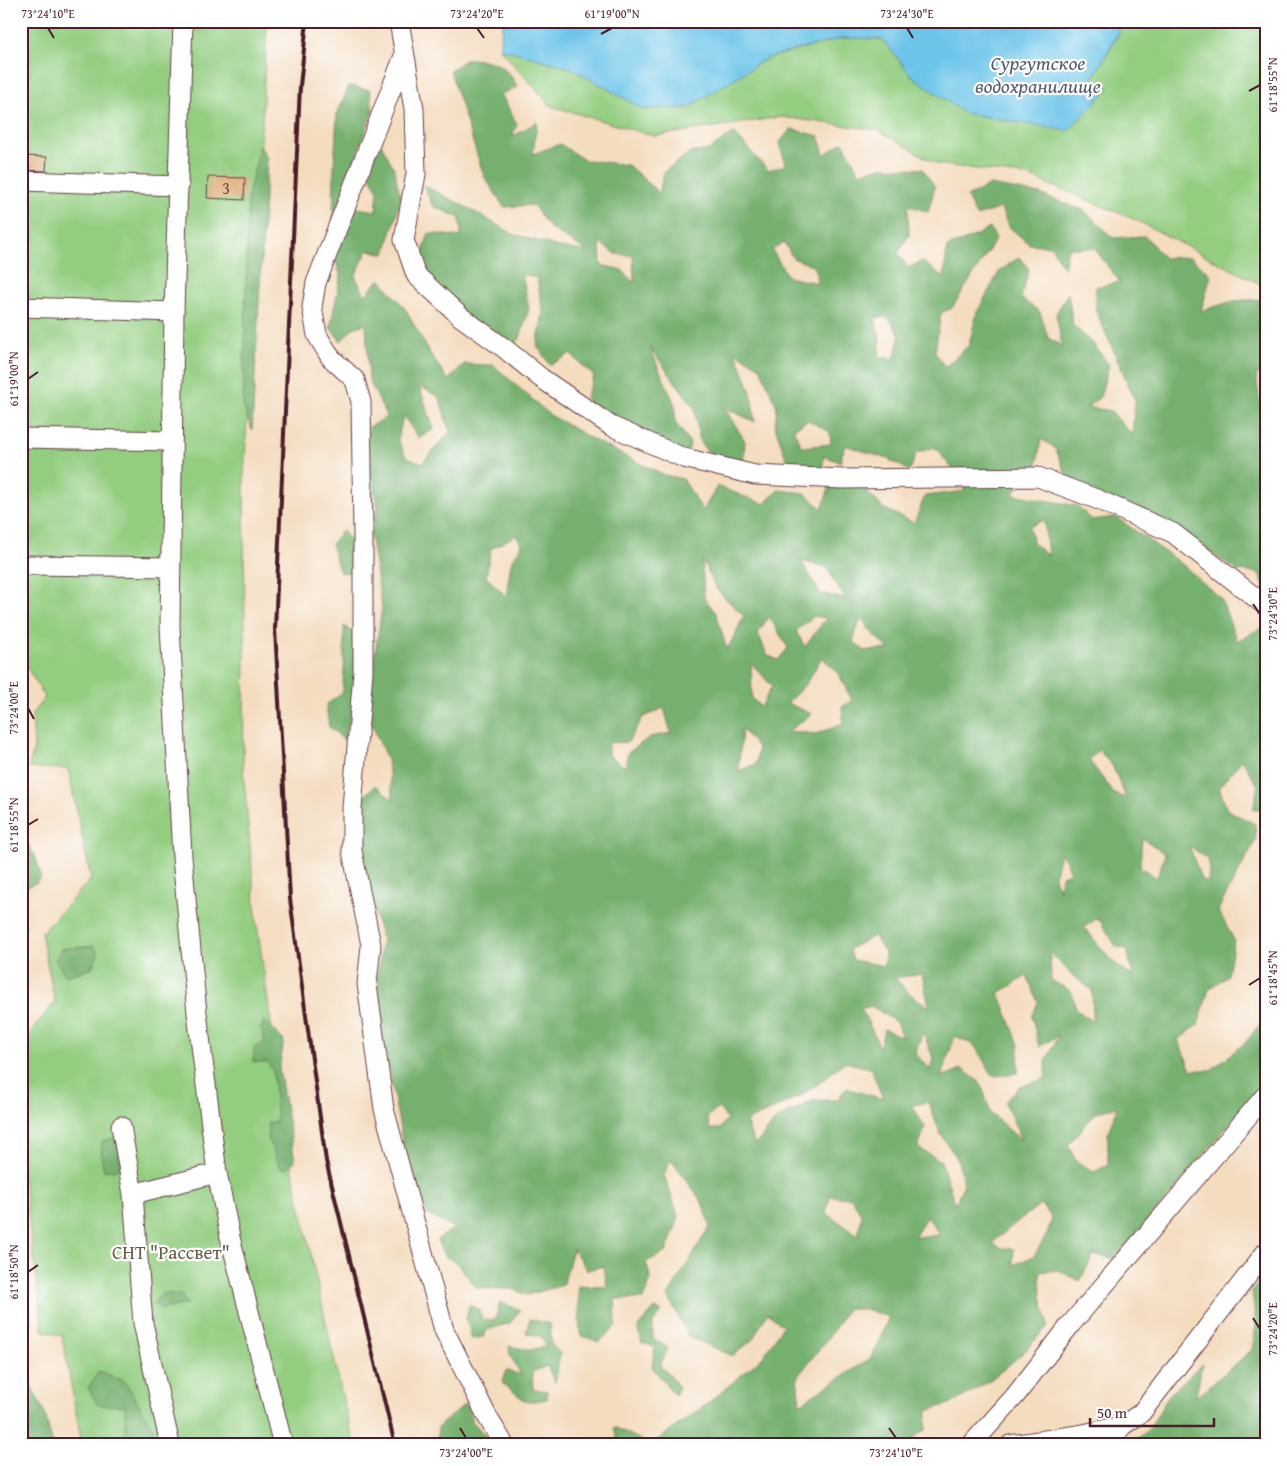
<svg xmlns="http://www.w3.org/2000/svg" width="1287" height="1466" viewBox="0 0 1287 1466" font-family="'Gentium Book Plus',serif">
<rect width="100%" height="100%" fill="#fff"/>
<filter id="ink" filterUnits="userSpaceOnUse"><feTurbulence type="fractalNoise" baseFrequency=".02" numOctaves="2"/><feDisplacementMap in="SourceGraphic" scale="10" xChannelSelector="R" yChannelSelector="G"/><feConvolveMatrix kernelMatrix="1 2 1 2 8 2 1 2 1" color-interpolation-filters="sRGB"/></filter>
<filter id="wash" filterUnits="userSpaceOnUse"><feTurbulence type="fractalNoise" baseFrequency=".0096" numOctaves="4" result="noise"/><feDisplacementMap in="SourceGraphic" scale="20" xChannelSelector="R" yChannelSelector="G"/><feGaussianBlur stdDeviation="1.12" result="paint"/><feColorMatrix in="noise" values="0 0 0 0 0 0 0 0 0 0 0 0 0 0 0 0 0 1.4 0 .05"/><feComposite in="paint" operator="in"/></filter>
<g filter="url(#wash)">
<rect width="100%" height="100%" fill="#f4dcbf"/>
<g fill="#93cd80" stroke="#6e7656">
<path d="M21,21H267L244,478L245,656L243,767L257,925L292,1168L344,1404L355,1445H82L62,1336L43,1330L24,1183L21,1174V1044L55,1002L41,933L91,879L68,769L29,768L34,747L32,714L45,697L21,658Z"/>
<path d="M1113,21H1261L1266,26V287L1136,220L1029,176L937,164L878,130L782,117L654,136L551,106L499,48L571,68L643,109L688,108L767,58L843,38L882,39L912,76L1108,88L1092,79L1119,33Z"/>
</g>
<g fill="#76b06e" stroke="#60684c" fill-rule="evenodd">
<path d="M466,59C494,60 503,62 518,87L501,94L517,124L512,137L537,122L533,154L560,144L584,160L628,165L659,193L664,172L689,153L709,150L734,133L768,170L786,165L779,143L791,129L819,136L824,155L843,142L859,173L882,167L923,169L935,187L928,212L908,205L909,235L898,253L908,268L922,261L944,278L947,247L973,237L990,228L996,239L952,308L941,313L935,352L945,367L969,345L977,312L999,272L1019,257L1029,269L1021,298L1040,312L1048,338L1062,346L1056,314L1068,293L1073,326L1091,341L1109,365L1100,397L1087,407L1111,411L1132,435L1135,400L1096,311V287L1120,282L1094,248H1068L1064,269L1051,246L1029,244L1008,226L1001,208L976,216L967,197L990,185L1040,194L1085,211L1113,238L1145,236L1164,258L1190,257L1211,275L1201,311L1233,301L1266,299V377L1256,373L1261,415L1266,423V593L1259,573L1238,571L1182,534L1090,496L1067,476L1055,448L1041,439L1036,471L1012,494L1078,506L1092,520L1116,517L1183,565L1221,599L1237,641L1263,627L1266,629V809H1253L1258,786L1242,760L1219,787L1227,810L1255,824L1256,840L1218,910L1234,940L1228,975L1209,989L1198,1025L1178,1040L1191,1070H1211L1246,1042L1266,1016V1080L1116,1259L1093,1255L1080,1281L1058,1270L1040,1272L1041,1296L1048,1326L1022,1354L989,1381L955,1402L927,1411L926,1430L912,1438L932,1445H618L614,1427L651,1445L707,1404L763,1357L783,1326L768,1313L752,1340L733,1356L688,1336L668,1296L710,1226L702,1202L671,1159L664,1175L679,1218L666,1252L646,1262L651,1279L643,1299H615L616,1326L599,1342L580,1335L578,1286L607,1287L604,1266L587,1270L573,1249L563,1285L527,1295L513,1289L477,1288L456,1262L444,1256L437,1240L454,1228L428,1215L404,1150L375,996L382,940L361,864L360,800L375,785L393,800L387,760L366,710L382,608L370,533L378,506L367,465L369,427L387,417L369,380L366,324L353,328L341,341L330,328L341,275L333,255L350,207L376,211L378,191L366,169L381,144L394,168L401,199L385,254L368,250L355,276L365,295L380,279L406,310L428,350L448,380L464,364L493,365L550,415L599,443L664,475L683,479L703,511L717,486L764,504L778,490L805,493L822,509L829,488L858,482L883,508L914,523L925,496L965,491L955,472L935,447L916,453L910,471L888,459L845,445L840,462L824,456L822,475L788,464L775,426L777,407L760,367L736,352L751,392L755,422L724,407L745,441L743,468L728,473L700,443L694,407L650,348L675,405V422L690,443L686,462L595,418L586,397L594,376L570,354L550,365L537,346L543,313L537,278L522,274L529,309L520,338L510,350L433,291L419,263L429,233L461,237L460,218L433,206L423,185L470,209L513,234L559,247L588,252L550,228L533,205L504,207L484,176L450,71ZM784,242L793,258L815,267L817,283L788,277L772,250ZM600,243L616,254L633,256L634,283L622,270L601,265ZM875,317L888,318L900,335L894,359L888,357L879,359L880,341ZM419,386L439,397L450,432L422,463L406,457L398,440L403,416L419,438L434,429ZM808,420L830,432L831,444L802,447L793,429ZM1044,520L1048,556L1034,544L1029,527ZM516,535L522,545L511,563L506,596L486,577L491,549ZM702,559L717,590L744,616L727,650L716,613L704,598ZM801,561L826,567L845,599L820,593ZM769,616L788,648L778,660L767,655L758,633ZM814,616L826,618L805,647L796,631ZM861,618L872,633L889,649L865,651L853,641ZM822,657L839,675L852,700L842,707L843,724L816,734L788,731L812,714L787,703L806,684ZM751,663L772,686L761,707L752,698ZM664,708L671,733L650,737L628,753L625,767L608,755V743L628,742L643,717ZM742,729L758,748L756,764L738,771ZM1099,750L1113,767L1126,798L1114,794L1089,760ZM1142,838L1165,854L1157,878L1140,867ZM1189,845L1209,861L1208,883L1201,879ZM1060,853L1067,862L1070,873L1062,876L1059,891L1054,878ZM1098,918L1116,946L1127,949L1133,977L1112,961L1084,927ZM874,936L885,953L884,966L853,960L849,949ZM1050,953L1073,976L1092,990L1093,1021L1076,1010L1072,992L1051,980ZM922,974L929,1006V1007L909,993L895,978ZM1027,976L1038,1002L1032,1016L1039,1047L1059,1035L1046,1061V1078L1019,1087L1005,1102L1021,1140L991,1114L981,1083L962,1069L941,1077L955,1036L974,1045L993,1076L1018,1073L1019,1045L999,993ZM873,1007L896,1022L902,1037L884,1029L880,1047L861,1008ZM923,1032L933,1058L930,1070L915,1053ZM844,1062L871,1068L883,1099L846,1088L837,1100H814L777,1119L755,1145L746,1122L800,1096L821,1082ZM928,1102L941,1135L957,1158L964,1184L955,1204L941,1161L918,1148L925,1127L912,1105ZM1117,1107L1108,1133V1165L1094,1172L1076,1161L1068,1145L1097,1112ZM719,1108L727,1119L720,1129H710L707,1117ZM830,1196L851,1198L862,1215L858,1235L826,1213ZM1042,1204L1052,1219L1047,1234L1034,1256L1013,1265L1014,1249L1002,1248L992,1243L1019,1220ZM927,1215L939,1235L915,1237V1236ZM848,1308L868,1310L889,1317L871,1358L800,1404L797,1377L830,1336Z"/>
<path d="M349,86L370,90L373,110L333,221L334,168L337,114Z"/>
<path d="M260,146L267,158L252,430L243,405L248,196Z"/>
<path d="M343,530L355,549L352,572L340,573L331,544Z"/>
<path d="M344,626L357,635L355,697L344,740L329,727L326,705L342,693L344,670Z"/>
<path d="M21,833L36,858L41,876L36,883L21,889Z"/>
<path d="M94,946L98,954L91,969L66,976L55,960L61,949Z"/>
<path d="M264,1020L284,1041L279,1069L295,1161L287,1169L280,1168L268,1138V1122H277L273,1071L267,1062H253L254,1048L265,1042L261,1029Z"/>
<path d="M117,1137L121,1169L104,1171L101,1155L102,1141Z"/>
<path d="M1266,1274V1445H1130L1150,1428L1169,1395L1202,1364L1196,1397L1252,1350L1256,1325L1252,1291Z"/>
<path d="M163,1293L181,1294L187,1304L162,1310L153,1303Z"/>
<path d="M500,1302L520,1310L510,1323L487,1330L483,1337L472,1339L466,1319L469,1305L480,1310L482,1320H495Z"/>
<path d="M655,1308L662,1312L653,1323V1338L668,1348L660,1366L670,1375L679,1388L675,1395L652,1367L655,1347L642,1343L638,1327Z"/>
<path d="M530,1319L550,1324L551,1344L560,1353L555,1382L547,1366L532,1372L533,1389L547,1391V1399L527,1402L502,1383L506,1370L521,1375L510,1355L509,1346L530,1350L546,1346L541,1337L526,1333Z"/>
<path d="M21,1364L45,1414L53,1445H21Z"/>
<path d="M99,1371L125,1381L153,1429C149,1439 143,1445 132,1445L125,1435V1406L98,1405L88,1388Z"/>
<path d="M466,1403L472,1421L494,1445H437L438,1427Z"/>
</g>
<path fill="#6cc4e9" stroke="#5b728a" d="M503,21H1113L1119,32L1092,79L1109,88L1068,131L964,113L912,76L882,39L843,38L767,58L688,108L643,109L571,68L499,48Z"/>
<g id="blocks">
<g fill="#dba771">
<path d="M21,156L47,157L46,171L21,170Z"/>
<path d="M208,177L245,178L244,200L207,198Z"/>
</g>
</g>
</g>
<g filter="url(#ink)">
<use href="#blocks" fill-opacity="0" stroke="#643b41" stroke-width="1"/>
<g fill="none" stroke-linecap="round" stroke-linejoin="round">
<defs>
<g id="minor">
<path d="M183,21L174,312L170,626L182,857L197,1013L217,1173L230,1237L283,1445"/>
<path d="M399,21L414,109L416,174L404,240L416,275L461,317L504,348L541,378L611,426L684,458L755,475L842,479L1038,477L1099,500L1173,533L1266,606"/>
<path d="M404,56L316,283L312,307L317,335L331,358L355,380L361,402L363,532V672L352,808V851L371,945L367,984L384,1109L444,1330L488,1418L502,1441V1445"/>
<path d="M21,181L179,186"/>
<path d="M21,307L174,312"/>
<path d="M21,438L172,441"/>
<path d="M30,565L170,567"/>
<path d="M121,1126L133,1194L143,1323L170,1445"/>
<path d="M133,1194L217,1173"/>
<path d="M971,1445L1015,1396L1071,1324L1266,1095"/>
<path d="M1010,1445L1078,1435L1122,1426"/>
<path d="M1107,1445L1122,1426L1141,1413L1266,1252"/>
</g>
</defs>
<use href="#minor" stroke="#643b41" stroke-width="21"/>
<use href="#minor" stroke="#fff" stroke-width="19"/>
<path stroke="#4a1f2b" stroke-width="4" d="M307,21L300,86L275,629L290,899L326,1161L395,1445"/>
</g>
</g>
<path fill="none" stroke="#4a1f2b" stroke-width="2" d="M48,28L54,38M477,28L484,38M907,28L913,38M601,34L612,28M1249,91L1260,85M28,379L38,372M1253,604L1260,614M28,708L34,719M28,825L38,819M1249,985L1260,978M28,1272L38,1265M1253,1318L1260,1329M460,1428L466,1438M889,1428L896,1438"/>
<g text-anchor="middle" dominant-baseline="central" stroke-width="4.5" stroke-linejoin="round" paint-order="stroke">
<g font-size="16" fill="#6e413c">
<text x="226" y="188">3</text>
</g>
<g font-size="19" fill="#645c49" stroke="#fff">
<text x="171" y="1252">СНТ "Рассвет"</text>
</g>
<g font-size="20" font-style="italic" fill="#56596e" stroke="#fff">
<text x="1038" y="62">Сургутское<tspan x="1038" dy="23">водохранилище</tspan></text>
</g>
</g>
<rect width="1287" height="1466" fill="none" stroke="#fff" stroke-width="55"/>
<path d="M1090 1418v8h124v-8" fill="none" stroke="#4a1f2b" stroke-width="2.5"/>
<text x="1097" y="1418" font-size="15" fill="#4a1f2b" stroke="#ffffff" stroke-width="4" paint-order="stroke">50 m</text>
<rect x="28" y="28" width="1232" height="1410" fill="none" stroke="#4a1f2b" stroke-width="2"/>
<g font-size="12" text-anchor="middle" fill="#4a1f2b">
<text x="48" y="18">73°24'10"E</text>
<text x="477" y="18">73°24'20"E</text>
<text x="612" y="18">61°19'00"N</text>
<text x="907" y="18">73°24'30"E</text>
<text transform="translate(1273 85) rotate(-90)" y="4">61°18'55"N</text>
<text transform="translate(14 379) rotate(-90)" y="4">61°19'00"N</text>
<text transform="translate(1273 614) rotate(-90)" y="4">73°24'30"E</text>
<text transform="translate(14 708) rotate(-90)" y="4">73°24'00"E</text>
<text transform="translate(14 825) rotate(-90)" y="4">61°18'55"N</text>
<text transform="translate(1273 978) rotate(-90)" y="4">61°18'45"N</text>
<text transform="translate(14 1272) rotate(-90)" y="4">61°18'50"N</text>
<text transform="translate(1273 1329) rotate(-90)" y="4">73°24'20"E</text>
<text x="466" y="1457">73°24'00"E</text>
<text x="896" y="1457">73°24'10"E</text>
</g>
</svg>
